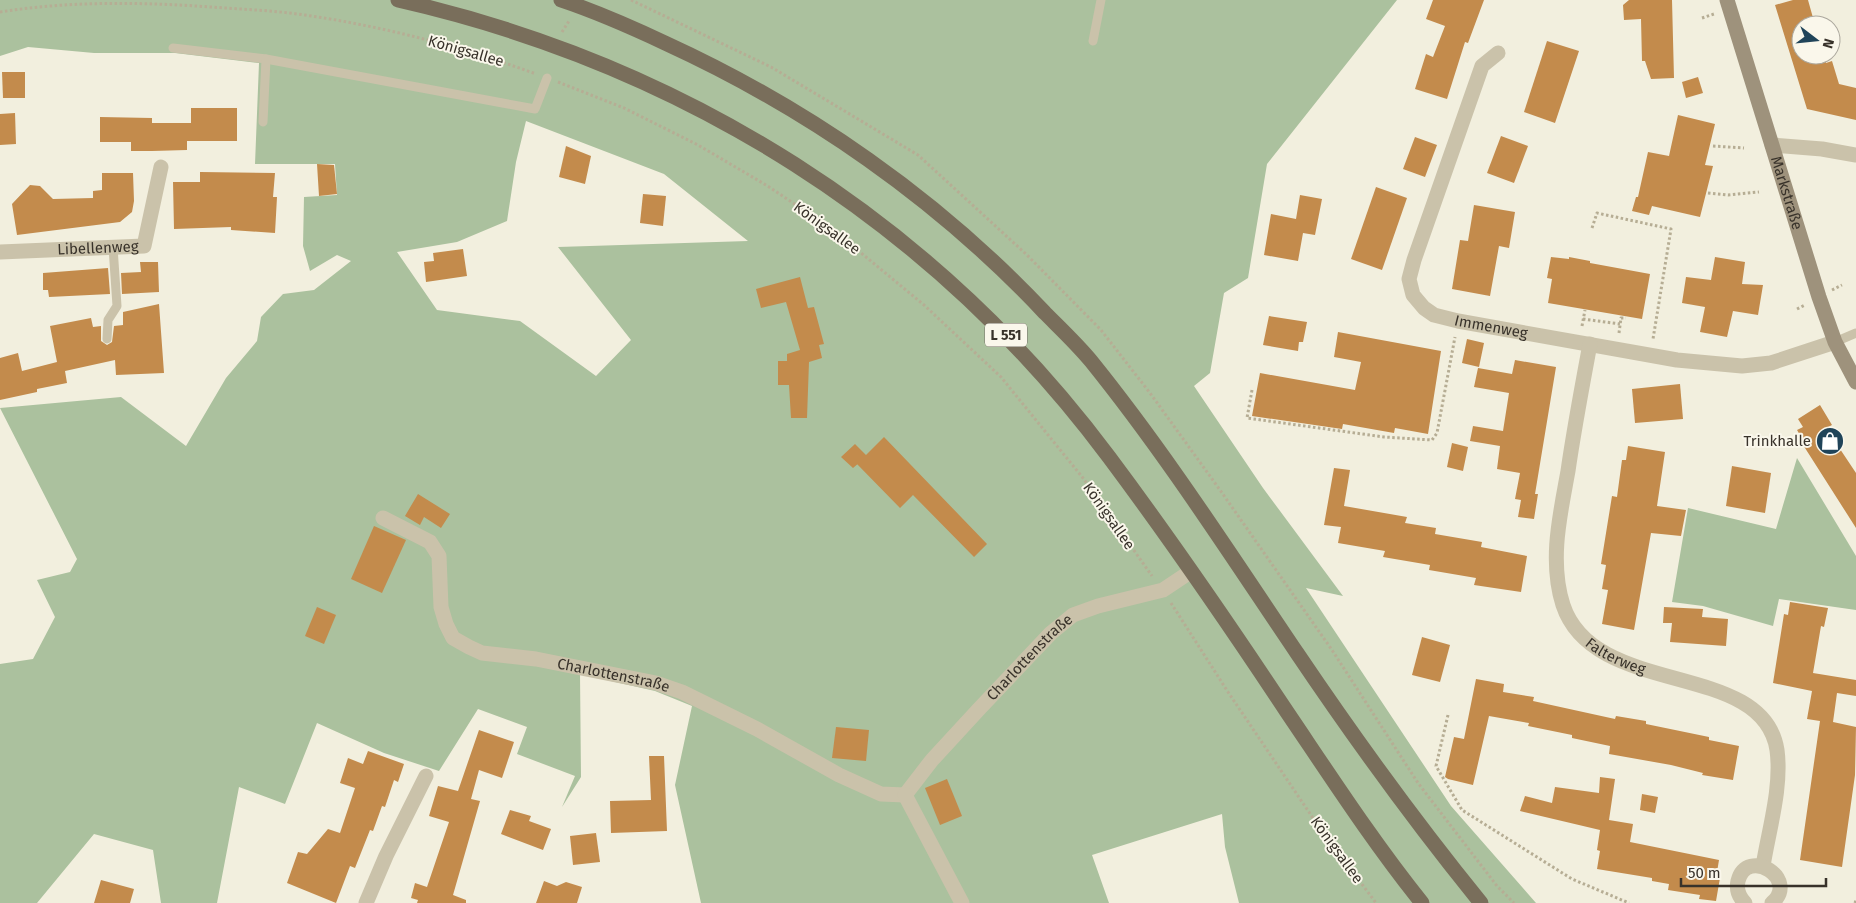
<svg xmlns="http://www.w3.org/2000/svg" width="1856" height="903" viewBox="0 0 1856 903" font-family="'Fira Sans',sans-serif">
<rect width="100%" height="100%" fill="#f2efde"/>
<g fill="#abc19e" fill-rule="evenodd">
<path d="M0,0H1397L1267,164L1248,278L1224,293L1210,373L1194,386L1263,488L1343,596L1306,588L1451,806L1536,903H1239L1225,847L1222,814L1092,855L1109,903H701L675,785L692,706L655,691L580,674L581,777L562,807L575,776L517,754L527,727L478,709L439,771L384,753L317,723L285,804L239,787L217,903H161L153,850L94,834L37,903H0V664L33,659L55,617L37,580L70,572L77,559L0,408L121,397L186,446L226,378L257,341L261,317L283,294L314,290L351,261L337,255L310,271L303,246L304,197L337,195L335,164H255L259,63L175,53H94L28,47L0,56ZM526,121L664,174L748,241L558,247L631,340L596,376L520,321L437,310L397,252L457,242L507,221L516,162Z"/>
<path d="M1797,458L1856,556V610L1779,599L1773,626L1703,606L1672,602L1688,508L1776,529Z"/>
</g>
<g fill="#c38b4c">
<path d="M1433,0H1484L1468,43L1465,42L1447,99L1415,89L1426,54L1433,57L1445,26L1426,19Z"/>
<path d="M1629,0H1672L1674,78L1651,79L1645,61H1642L1641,19L1624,20L1623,5Z"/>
<path d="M1793,0H1808L1815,25H1801V55H1824L1826,63L1832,61L1839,84L1856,88V120L1807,109L1775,5Z"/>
<path d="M1547,41L1579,51L1555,123L1524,112Z"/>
<path d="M2,72H25V98H3Z"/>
<path d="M1698,77L1703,93L1686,98L1682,82Z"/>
<path d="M191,108H237V141H187V150L152,151H131V142H100V117L152,118V123H191Z"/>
<path d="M15,113L16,144L0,145V114Z"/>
<path d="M1678,115L1715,124L1705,165L1713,166L1700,217L1652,206L1649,215L1632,211L1636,197H1638L1648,152L1669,156Z"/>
<path d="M1501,136L1528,146L1514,183L1487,173Z"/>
<path d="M1415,137L1437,145L1425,177L1403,169Z"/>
<path d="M566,146L591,156L585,184L559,177Z"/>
<path d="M317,164L334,165L337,194L319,196Z"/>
<path d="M200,172L275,173L273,197H277L275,233L231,230V227L174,229L173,182H200Z"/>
<path d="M102,173H133L134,201L132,212L120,222L17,235L12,204L30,185L40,186L53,199L93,198V191L102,190Z"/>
<path d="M1376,187L1407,198L1382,270L1351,259Z"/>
<path d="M643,194L666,196L663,226L640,223Z"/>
<path d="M1300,195L1322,199L1315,235L1303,233L1298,261L1264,255L1271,214L1296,219Z"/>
<path d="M1474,205L1515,212L1509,248L1499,246L1490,296L1452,289L1460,240L1468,241Z"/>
<path d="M463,249L467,276L426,282L424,262L434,261L433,253Z"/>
<path d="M1551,257L1569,259V257L1590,261V263L1650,274L1642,319L1548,303L1552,279L1547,278Z"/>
<path d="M1715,257L1745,262L1742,284L1763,285L1758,315L1733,311L1727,337L1700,332L1705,307L1682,303L1686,277L1711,280Z"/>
<path d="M140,262H158L159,292L122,294L121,273L141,272Z"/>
<path d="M108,268L110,294L49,297L48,290H43V273Z"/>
<path d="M800,277L808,308L814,307L824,344L819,345L822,358L809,362L807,418H791L789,385H778V361H787V354L800,350L786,302L761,308L756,289Z"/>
<path d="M159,304L164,373L116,375L115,360L65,371L67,383L37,389V392L0,400V358L18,353L22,371L57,362L50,326L91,318L93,327L101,326V341L107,345L112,342L114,326L123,325V312Z"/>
<path d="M1269,316L1307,322L1303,342H1299L1298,351L1263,345Z"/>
<path d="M1338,332L1441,351L1428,434L1395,428L1394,433L1343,424L1342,429L1252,416L1260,373L1355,390L1361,362L1334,357Z"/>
<path d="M1467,339L1484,343L1479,367L1462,363Z"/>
<path d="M1515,360L1556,367L1535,494H1538L1534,519L1518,517L1521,500L1515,499L1520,473L1497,469L1500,446L1470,441L1473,426L1503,431L1509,393L1474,387L1478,368L1512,374Z"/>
<path d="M1680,384L1683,419L1635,423L1632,389Z"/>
<path d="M1820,405L1832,425L1826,428L1856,473V528L1798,437L1800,435L1797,430L1803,427L1798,419Z"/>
<path d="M884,437L987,544L974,557L913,495L900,508L857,464L860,462L853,468L841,457L855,444L866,455Z"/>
<path d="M1452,443L1468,447L1463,471L1447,467Z"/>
<path d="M1628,446L1665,452L1657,506L1686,510L1681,536L1651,533L1634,630L1602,624L1608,590L1602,589L1606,565L1601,564L1612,496L1617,497L1622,460H1626Z"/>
<path d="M1732,466L1771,473L1765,513L1726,506Z"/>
<path d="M1334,468L1350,470L1344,506L1407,517L1405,523L1436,528L1435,534L1482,542L1481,547L1527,556L1521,592L1474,585L1476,578L1429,570L1430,565L1383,557L1385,551L1338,543L1341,527L1324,525Z"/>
<path d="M418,494L450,514L441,528L424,517L420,525L405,516Z"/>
<path d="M374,526L406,540L382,593L351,579Z"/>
<path d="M1790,602L1828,608L1824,627L1821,626L1813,673L1856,680V696L1837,693L1833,722L1856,727L1855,775L1842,867L1800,860L1820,721L1807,719L1812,691L1773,683L1784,614L1788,615Z"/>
<path d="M317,607L336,615L324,644L305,636Z"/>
<path d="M1664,607L1703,609L1702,617L1728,619L1726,646L1670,642L1672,623H1663Z"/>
<path d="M1422,637L1450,645L1440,682L1412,675Z"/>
<path d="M1476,679L1504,684L1503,692L1534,697L1533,701L1615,719L1616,716L1646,721V724L1709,737V740L1739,746L1733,780L1702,775L1703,773L1671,765L1609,754L1610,746L1572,738V735L1528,726L1529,723L1489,716L1473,785L1448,779L1445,777L1454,737L1464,739Z"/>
<path d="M836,727L869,730L866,761L832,758Z"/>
<path d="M479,730L514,742L502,778L479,770L471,799L480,801L453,895L466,900V903H417L418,900L411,898L415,883L427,887L449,822L429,816L438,786L458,791Z"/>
<path d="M368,751L404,764L398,782L394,780L385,807L382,806L373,831L370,830L355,868L350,866L336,903L287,883L298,852L307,854L328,829L340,833L355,788L340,783L348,758L363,764Z"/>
<path d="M649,756H664L667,831L611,833L610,801L651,800Z"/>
<path d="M1600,777L1615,779L1609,820L1633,824L1630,842L1719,860L1716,878H1720L1716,901L1699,899L1700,895L1668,890L1669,884L1652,881V878L1597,869L1600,851L1597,850L1600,830L1520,811L1525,796L1552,803L1555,787L1599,793Z"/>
<path d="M947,779L962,816L940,825L925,788Z"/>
<path d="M1642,794L1658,797L1655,813L1640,810Z"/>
<path d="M510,810L531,816L529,821L551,829L543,850L501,834Z"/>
<path d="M596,833L600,862L573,865L570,836Z"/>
<path d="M101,880L134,889L130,903H94Z"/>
<path d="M544,881L557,886L566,882L582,887L577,903H536Z"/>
</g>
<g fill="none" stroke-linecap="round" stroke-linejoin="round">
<g stroke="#b6ad94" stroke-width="3" stroke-dasharray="2.5 2.5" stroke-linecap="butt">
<path d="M631,0L771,67L918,155L1027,255L1101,330L1150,393L1220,490L1332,650L1418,783L1497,886L1514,903"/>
<path d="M0,12C69,1 141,2 211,7C237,9 264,10 290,13C374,24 457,45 536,74"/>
<path d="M1702,18L1714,14"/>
<path d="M562,32L569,21"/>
<path d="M558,82L624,108L698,145L766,185L831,228L924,305L1001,377L1083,478L1152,576"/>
<path d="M1713,146L1744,148"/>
<path d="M1708,193L1728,195L1759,192"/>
<path d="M1592,228L1597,213L1671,229L1653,339"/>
<path d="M1832,290L1842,285"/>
<path d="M1797,309L1805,305"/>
<path d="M1583,319L1620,324"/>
<path d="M1582,326L1585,310"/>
<path d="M1619,333L1621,318H1626"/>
<path d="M1252,390L1247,418L1384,437L1432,440L1437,433L1455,337"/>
<path d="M1171,603L1228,692L1319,827L1376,903"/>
<path d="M1448,715L1436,766L1462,810L1572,879L1629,903"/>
<path d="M1855,903L1856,900"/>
</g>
<g stroke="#cac2aa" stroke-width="9">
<path d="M1093,41L1101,0"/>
<path d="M173,48L266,59L535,109L547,78"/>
<path d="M263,122L266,59"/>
<path d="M107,339L108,320L117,306L113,247"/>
<path d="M1835,342L1856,333"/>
</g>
<g stroke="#cac2aa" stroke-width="15">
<path id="s1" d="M1498,53L1482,66L1414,260L1409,279L1413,295L1424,308L1434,315L1458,321L1677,360L1742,366L1771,363L1835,342"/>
<path d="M1772,145L1822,149L1856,155"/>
<path id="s2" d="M0,252L144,246L161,167"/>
<path id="s3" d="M1590,344C1582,387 1574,429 1568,471C1560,515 1549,561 1563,605C1594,699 1763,659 1777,750C1782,787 1769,829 1763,866"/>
<path id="s4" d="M383,518L430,542L439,556L441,607L446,624L453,638L469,647L482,653L536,659L656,683L682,692L757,729L839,775L881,794L905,795"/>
<path id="s5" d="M905,795L932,760L979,709L1051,633L1073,615L1098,606L1163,590L1190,572"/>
<path d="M905,795L962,903"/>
<path d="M366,903L386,856L426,776"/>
<path d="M1745,903C1739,897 1736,890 1738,881C1747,846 1800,879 1772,903"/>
</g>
<path stroke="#9e927c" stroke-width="15" id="s6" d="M1727,0L1819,297L1835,342L1856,382"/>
<g stroke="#796e5b" stroke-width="15">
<path d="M398,0C684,65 933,221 1109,457C1171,540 1230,626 1287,712C1331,777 1373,842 1422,903"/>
<path d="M561,0C597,12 631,27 665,43C807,108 938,199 1045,313C1061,329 1077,344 1091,361C1166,454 1230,554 1297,653C1355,739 1416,823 1481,903"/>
</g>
</g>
<defs>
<symbol id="shop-disc" viewBox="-11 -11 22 22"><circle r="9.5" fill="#204459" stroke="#faf7eb"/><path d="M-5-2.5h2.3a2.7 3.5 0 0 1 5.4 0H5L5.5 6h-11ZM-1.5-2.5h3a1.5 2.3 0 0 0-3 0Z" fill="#fff"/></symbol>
</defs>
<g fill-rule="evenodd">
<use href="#shop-disc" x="1814" y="425" width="32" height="32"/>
</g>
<g text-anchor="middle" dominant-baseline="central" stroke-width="4" stroke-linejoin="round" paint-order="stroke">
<rect fill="#faf7eb" stroke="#726d64" stroke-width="1" x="985" y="323.5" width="42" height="23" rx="4"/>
<g font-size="14" font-weight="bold" fill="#38322a">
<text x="1006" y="335">L 551</text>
</g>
<g font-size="15" fill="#38322a" stroke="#faf7eb">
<text transform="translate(466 51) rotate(16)">Königsallee</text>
<text stroke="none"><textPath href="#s6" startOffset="202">Markstraße</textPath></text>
<text transform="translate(827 228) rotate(36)">Königsallee</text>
<text stroke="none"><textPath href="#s2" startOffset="98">Libellenweg</textPath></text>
<text stroke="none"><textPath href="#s1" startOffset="350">Immenweg</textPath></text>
<text transform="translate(1109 516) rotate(55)">Königsallee</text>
<text stroke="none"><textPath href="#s3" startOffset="341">Falterweg</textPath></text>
<text stroke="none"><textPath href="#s5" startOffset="186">Charlottenstraße</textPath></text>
<text stroke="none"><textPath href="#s4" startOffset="320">Charlottenstraße</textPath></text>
<text transform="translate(1337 850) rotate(54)">Königsallee</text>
</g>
<g font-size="15" fill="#38322a" stroke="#faf7eb" text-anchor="end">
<text x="1811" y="441">Trinkhalle</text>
</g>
</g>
<g transform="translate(1816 40) rotate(106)"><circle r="24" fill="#faf7eb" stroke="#aca89e"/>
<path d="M0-4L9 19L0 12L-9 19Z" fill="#204459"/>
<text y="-8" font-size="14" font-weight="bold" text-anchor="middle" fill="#38322a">N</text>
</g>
<path d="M1681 878v8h145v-8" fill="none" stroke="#38322a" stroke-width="2.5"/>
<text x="1688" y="878" font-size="15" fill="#38322a" stroke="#faf7eb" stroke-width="4" paint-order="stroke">50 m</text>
</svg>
